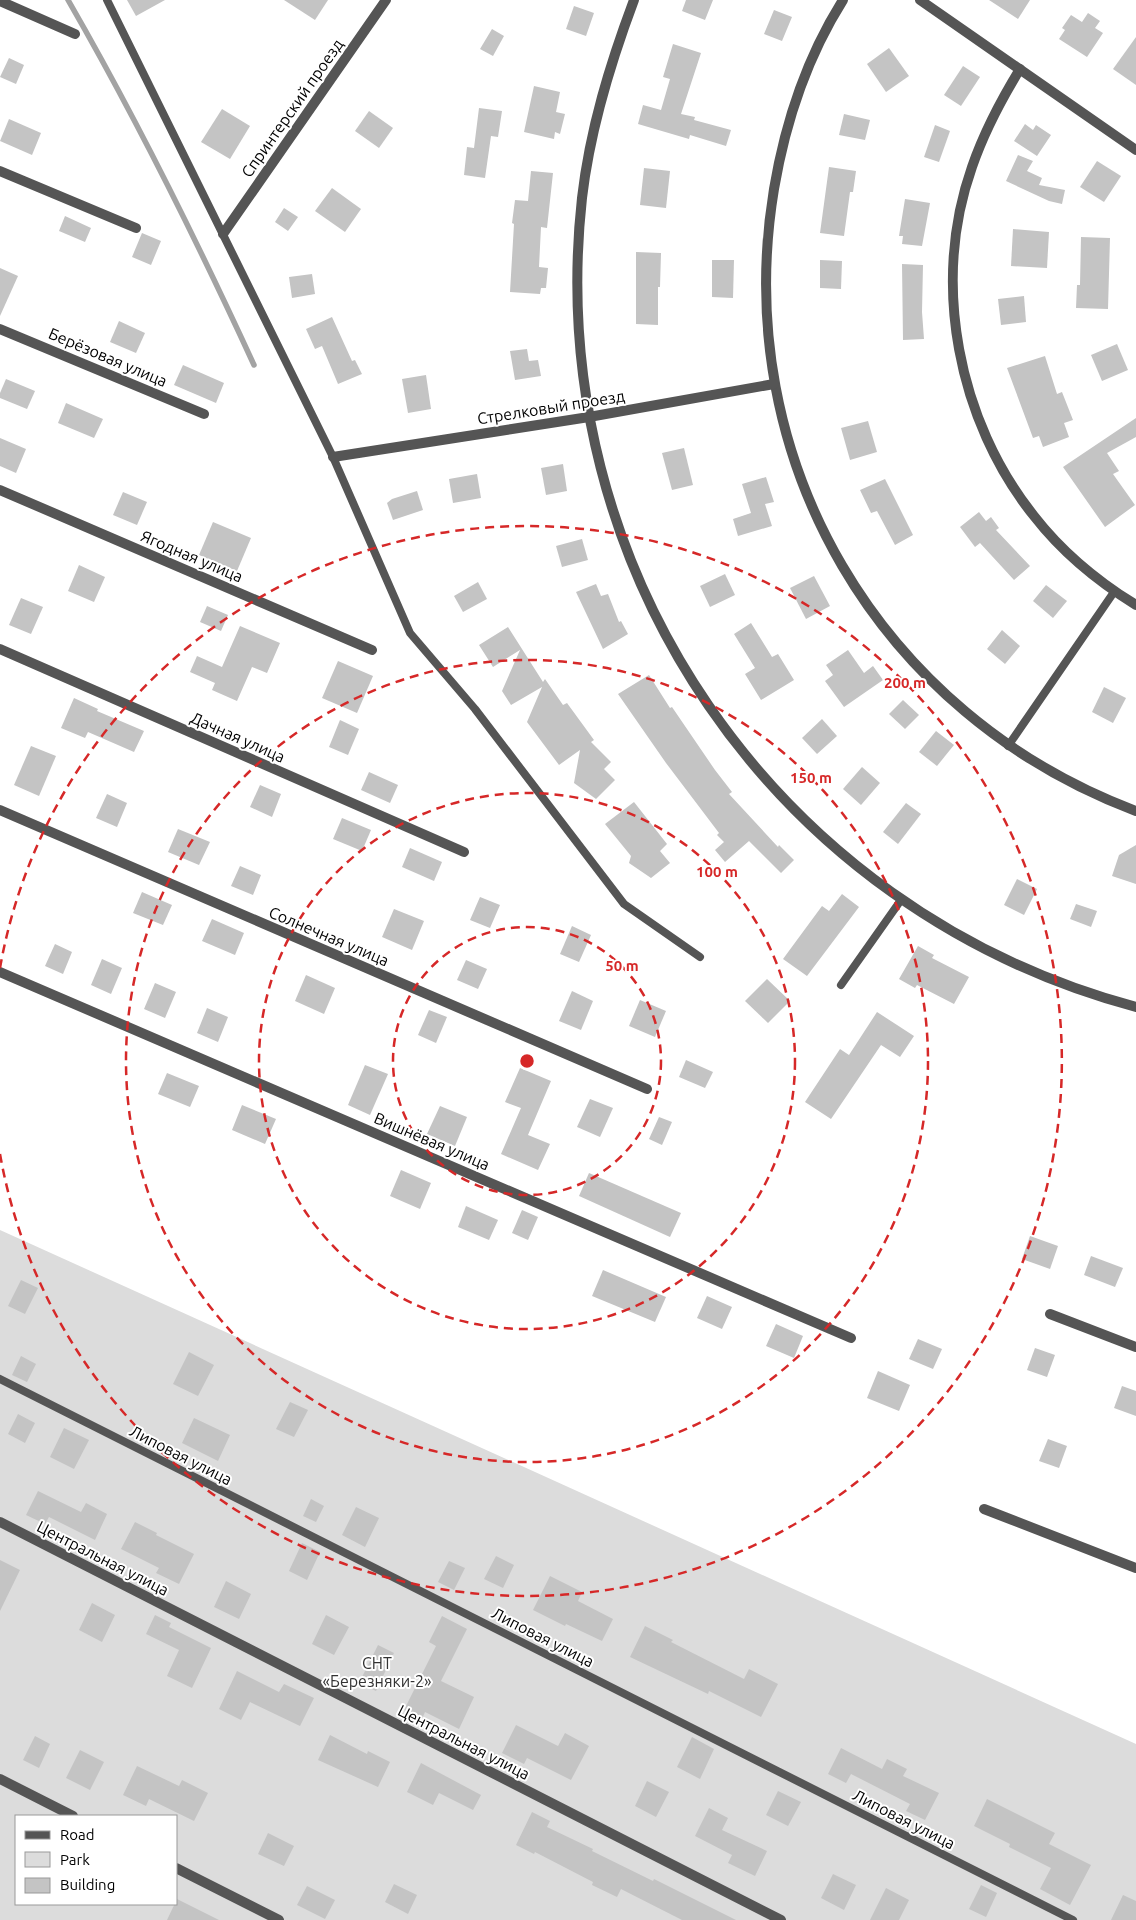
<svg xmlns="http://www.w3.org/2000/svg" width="1136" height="1920" viewBox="0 0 1136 1920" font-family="Ubuntu,sans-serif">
<rect width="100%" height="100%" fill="#fff"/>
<path fill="#dcdcdc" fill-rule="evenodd" d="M0,1230L1136,1744V1920H0ZM16,1816H176V1904H16Z"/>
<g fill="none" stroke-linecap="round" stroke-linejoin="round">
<path stroke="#a3a3a3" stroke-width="5.5" d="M68,0C136,118 197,241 254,365"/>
</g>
<g fill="#c4c4c4">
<path d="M127,0H165L136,16Z"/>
<path d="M284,0H328L315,20Z"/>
<path d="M686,0H713L705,20L682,11Z"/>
<path d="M989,0H1030L1018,19Z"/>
<path d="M574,6L594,13L586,36L566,29Z"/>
<path d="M774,10L792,17L782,41L764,34Z"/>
<path d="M1088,13L1100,21L1095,28L1103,33L1087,57L1059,39L1065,30L1062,28L1071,15L1082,22Z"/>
<path d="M492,29L504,36L493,56L480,49Z"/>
<path d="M1136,37V85L1113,69Z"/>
<path d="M673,44L701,53L681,114L695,117L694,120L731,130L726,146L690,135L689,139L638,124L643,105L661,110L670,79L663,77Z"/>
<path d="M889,48L909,76L886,92L867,64Z"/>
<path d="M9,58L24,65L16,84L0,77Z"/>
<path d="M963,66L980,77L961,106L944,95Z"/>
<path d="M534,86L560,92L556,112L565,114L560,134L555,132L554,139L524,132Z"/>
<path d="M479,108L502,111L498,137L491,136L485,178L464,175L467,147L474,148Z"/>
<path d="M222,109L250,126L230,159L201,142Z"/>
<path d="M369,111L393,128L379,148L355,131Z"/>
<path d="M844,114L870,120L865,140L839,135Z"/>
<path d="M9,119L41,133L32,155L0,141Z"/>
<path d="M1025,124L1033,130L1036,125L1051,135L1037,156L1014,141Z"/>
<path d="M935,125L950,131L939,162L924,157Z"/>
<path d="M1018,155L1033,161L1027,171L1042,178L1039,185L1065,190L1062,204L1049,201L1006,181Z"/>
<path d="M1097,161L1121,176L1104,202L1080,187Z"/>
<path d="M829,167L856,171L853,192H850L844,236L820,233Z"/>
<path d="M644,168L670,171L666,208L640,205Z"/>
<path d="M531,171L553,173L547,228L541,227L539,267L548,268L546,288H541L540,294L510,292L514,224L512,223L515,200L528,201Z"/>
<path d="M332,188L361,209L345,232L315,211Z"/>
<path d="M905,199L930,203L922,246L902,244L903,236H899Z"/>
<path d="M284,208L298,217L288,231L275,222Z"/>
<path d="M65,216L91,228L85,242L59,231Z"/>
<path d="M1013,229L1049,232L1047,268L1011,266Z"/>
<path d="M142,233L161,241L151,265L132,257Z"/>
<path d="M1081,237L1110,238L1108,309L1076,308L1077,285H1080Z"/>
<path d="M636,252L661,253L660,287H658V325L636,324Z"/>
<path d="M712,260H734L733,298L712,297Z"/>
<path d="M820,260L842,261L841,289L820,288Z"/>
<path d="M902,264L923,265L922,312L924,339L903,340Z"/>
<path d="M0,268L18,276L0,316Z"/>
<path d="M312,274L315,294L292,298L289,277Z"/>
<path d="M1024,296L1026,322L1001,325L998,299Z"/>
<path d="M332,317L352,361L355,360L362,374L338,384L322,346L315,349L306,329Z"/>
<path d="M119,321L145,333L136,353L110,342Z"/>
<path d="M1117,344L1128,370L1102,381L1091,355Z"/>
<path d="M527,349L529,361L538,360L541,376L515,380L510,351Z"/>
<path d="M1045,356L1057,394L1062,392L1073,420L1064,423L1069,437L1043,447L1039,436L1033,438L1007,368Z"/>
<path d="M183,365L224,383L216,403L174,385Z"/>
<path d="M426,375L431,409L408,413L402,379Z"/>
<path d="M6,379L35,391L27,409L0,398V393Z"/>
<path d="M66,403L103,419L94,438L58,423Z"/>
<path d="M1136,418V437L1107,453L1119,471L1113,474L1135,505L1105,527L1063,467Z"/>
<path d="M868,421L877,452L850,460L841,428Z"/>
<path d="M0,438L26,449L16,473L0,466Z"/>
<path d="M684,448L693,485L672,490L662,453Z"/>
<path d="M563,464L567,491L546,495L541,468Z"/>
<path d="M477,474L481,498L453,503L449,479Z"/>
<path d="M766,477L774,502L765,504L772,526L738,536L733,519L751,513L742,484Z"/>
<path d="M885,479L913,535L895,545L877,511L871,513L860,490Z"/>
<path d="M417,491L423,510L393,520L387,503L392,499Z"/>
<path d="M123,492L147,502L137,525L113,515Z"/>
<path d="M979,512L986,521L991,517L999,528L996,530L1030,566L1014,580L980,543L975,547L960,527Z"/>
<path d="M213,522L251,538L237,571L199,555Z"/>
<path d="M582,539L588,560L562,567L556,546Z"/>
<path d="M79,565L105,577L94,602L68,591Z"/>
<path d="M725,574L735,595L710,607L700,586Z"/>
<path d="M814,576L830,606L806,619L790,588Z"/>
<path d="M478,582L487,599L463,612L454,596Z"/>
<path d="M596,584L601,596L608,594L619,622L621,621L628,634L603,649L576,592Z"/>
<path d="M1046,585L1067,601L1053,618L1033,601Z"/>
<path d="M21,598L43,607L31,634L9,625Z"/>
<path d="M207,606L228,615L221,631L200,622Z"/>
<path d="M751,623L772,657L778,654L794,680L761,700L745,674L755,668L734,634Z"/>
<path d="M240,626L280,643L267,673L252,667L237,701L212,690L215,683L190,672L197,656L222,667Z"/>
<path d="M508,627L543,682L545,679L563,705L567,703L594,740L591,742L611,762L604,769L615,780L596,799L574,783L580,750L559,765L527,722L542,687L511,705L502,691L520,650L493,667L479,645Z"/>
<path d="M1002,630L1020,646L1005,664L987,649Z"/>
<path d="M848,650L864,673L873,666L883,680L844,707L825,681L833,675L826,665Z"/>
<path d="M338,661L373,676L357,713L322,698Z"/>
<path d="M649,675L670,708L672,707L715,770L732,792L729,794L778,847L779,845L794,860L781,873L749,841L725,862L715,850L724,842L717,835L719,833L666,763L618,694Z"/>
<path d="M1104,687L1126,698L1113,723L1092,712Z"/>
<path d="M74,698L98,709L97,711L144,731L134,752L88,732L85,738L61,728Z"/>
<path d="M903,700L919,715L905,729L889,714Z"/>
<path d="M822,719L837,736L817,754L802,738Z"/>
<path d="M340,720L359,729L348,755L329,747Z"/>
<path d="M936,731L954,745L937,766L919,752Z"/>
<path d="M31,746L56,756L39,796L14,785Z"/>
<path d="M862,767L880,783L861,805L843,789Z"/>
<path d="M369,772L398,785L390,803L361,790Z"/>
<path d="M260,785L281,794L272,817L250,807Z"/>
<path d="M107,794L127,803L117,827L96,818Z"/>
<path d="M634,802L667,844L660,851L670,863L651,878L629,863L631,856L605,824Z"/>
<path d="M906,803L921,814L898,844L883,832Z"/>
<path d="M342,818L371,830L362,851L333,839Z"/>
<path d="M178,829L210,842L199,865L168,852Z"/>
<path d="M1136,845V884L1112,876L1119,855Z"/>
<path d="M410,848L442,862L434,881L402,867Z"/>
<path d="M240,866L261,875L253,895L231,886Z"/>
<path d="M1017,879L1037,889L1024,915L1004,905Z"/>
<path d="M142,892L172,905L163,925L133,913Z"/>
<path d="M842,894L859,907L807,976L783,959L822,906L829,911Z"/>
<path d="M480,897L500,905L490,928L470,920Z"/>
<path d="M1076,904L1097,911L1091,927L1070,919Z"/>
<path d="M394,909L424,921L412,950L382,937Z"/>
<path d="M212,919L244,933L235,955L202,941Z"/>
<path d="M572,926L591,935L579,962L560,954Z"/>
<path d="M55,944L72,952L63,974L45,966Z"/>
<path d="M918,946L934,955L932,958L969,977L954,1004L917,985L915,988L899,979Z"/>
<path d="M102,959L122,968L111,994L91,985Z"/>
<path d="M466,960L487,969L478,989L457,980Z"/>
<path d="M306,975L335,988L324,1014L295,1001Z"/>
<path d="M767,979L790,1001L768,1023L745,1001Z"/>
<path d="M155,983L176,992L165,1018L144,1009Z"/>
<path d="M572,991L593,1001L581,1030L559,1021Z"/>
<path d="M640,1000L666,1011L655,1037L629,1026Z"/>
<path d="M207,1008L228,1017L218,1042L197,1033Z"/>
<path d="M429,1010L447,1017L436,1043L418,1035Z"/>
<path d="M877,1012L914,1036L900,1057L881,1045L831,1119L805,1102L840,1049L849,1055Z"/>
<path d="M686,1060L713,1072L705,1088L679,1077Z"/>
<path d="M365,1065L388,1074L370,1115L348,1105Z"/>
<path d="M520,1068L551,1081L528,1135L550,1144L538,1170L501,1154L521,1108L505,1102Z"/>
<path d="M167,1073L199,1086L190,1107L158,1094Z"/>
<path d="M590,1099L613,1108L600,1137L577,1127Z"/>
<path d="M242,1105L276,1119L265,1144L232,1130Z"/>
<path d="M440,1106L467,1117L455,1146L427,1134Z"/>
<path d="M659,1117L672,1122L662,1145L649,1139Z"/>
<path d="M401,1170L431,1183L420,1209L390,1196Z"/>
<path d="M589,1173L681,1213L670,1237L579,1196Z"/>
<path d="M466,1206L498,1220L489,1240L458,1227Z"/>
<path d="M522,1210L538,1217L528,1240L512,1233Z"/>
<path d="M1030,1236L1058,1246L1050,1269L1022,1259Z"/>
<path d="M1091,1256L1123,1268L1115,1287L1084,1275Z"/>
<path d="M603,1270L666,1297L655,1322L592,1296Z"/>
<path d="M21,1280L38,1288L25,1314L8,1306Z"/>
<path d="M707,1296L732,1307L722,1329L697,1318Z"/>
<path d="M776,1324L803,1336L794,1358L766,1346Z"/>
<path d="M918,1339L942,1349L933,1369L909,1359Z"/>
<path d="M1035,1348L1055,1355L1047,1377L1027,1370Z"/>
<path d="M189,1352L214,1365L198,1396L173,1384Z"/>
<path d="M21,1356L36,1364L27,1382L12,1375Z"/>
<path d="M878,1371L910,1385L899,1411L867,1398Z"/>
<path d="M1122,1386L1136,1391V1416L1114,1408Z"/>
<path d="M290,1402L308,1410L294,1437L276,1429Z"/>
<path d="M18,1414L35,1423L25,1443L8,1434Z"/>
<path d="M194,1418L230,1435L218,1461L182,1443Z"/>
<path d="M64,1428L89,1440L74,1469L50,1457Z"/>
<path d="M1048,1439L1067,1446L1059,1468L1039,1461Z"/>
<path d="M38,1491L81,1512L86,1503L107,1514L95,1540L49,1517L45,1524L26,1515Z"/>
<path d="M311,1499L324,1506L316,1522L303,1516Z"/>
<path d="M356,1507L379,1518L365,1547L342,1535Z"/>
<path d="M135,1522L157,1533L156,1535L194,1554L179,1584L156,1573L159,1568L121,1549Z"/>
<path d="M302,1543L320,1552L307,1580L289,1571Z"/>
<path d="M496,1556L514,1565L503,1588L484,1579Z"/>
<path d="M0,1560L20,1570L0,1611Z"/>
<path d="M449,1561L465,1568L454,1590L438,1582Z"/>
<path d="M550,1576L582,1592L578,1601L613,1619L602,1641L566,1624L565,1626L533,1610Z"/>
<path d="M226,1581L251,1594L239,1619L214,1607Z"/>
<path d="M92,1603L115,1615L102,1642L79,1630Z"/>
<path d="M155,1615L171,1623L169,1627L211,1648L192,1688L167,1676L179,1650L146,1634Z"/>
<path d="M326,1615L349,1627L334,1655L312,1644Z"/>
<path d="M442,1616L467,1629L441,1681L474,1697L459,1729L425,1712L422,1719L404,1710L436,1646L429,1642Z"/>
<path d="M645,1626L673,1640L671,1642L744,1679L749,1669L778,1684L761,1717L709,1691L708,1694L630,1657Z"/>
<path d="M378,1645L394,1653L376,1691L359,1683Z"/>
<path d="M237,1671L279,1692L284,1684L314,1698L300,1726L250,1702L241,1720L219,1709Z"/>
<path d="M516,1725L558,1746L565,1733L589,1746L571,1780L527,1758L524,1764L502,1753Z"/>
<path d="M330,1735L367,1754L368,1751L390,1762L378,1787L318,1760Z"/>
<path d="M35,1736L50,1744L39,1768L23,1760Z"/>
<path d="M692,1737L714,1749L700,1779L677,1767Z"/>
<path d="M841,1748L882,1769L887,1759L907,1769L903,1776L939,1793L925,1820L906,1811L910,1804L851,1774L846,1783L828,1774Z"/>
<path d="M80,1750L104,1762L90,1790L66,1778Z"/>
<path d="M421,1763L481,1795L473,1810L439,1793L433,1805L407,1792Z"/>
<path d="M137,1766L179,1786L182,1780L208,1793L194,1821L149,1799L146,1806L123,1795Z"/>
<path d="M647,1781L669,1792L656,1817L635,1806Z"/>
<path d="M778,1791L801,1802L788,1826L766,1815Z"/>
<path d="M987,1799L1055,1833L1049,1844L1091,1865L1070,1905L1040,1889L1051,1868L1009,1847L1010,1844L974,1826Z"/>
<path d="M709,1808L728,1818L722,1830L767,1851L755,1876L728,1863L732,1855L695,1836Z"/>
<path d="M532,1812L550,1821L547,1827L593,1849L592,1851L653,1881L654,1879L736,1920H682L621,1889L617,1897L592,1885L593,1882L535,1852L534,1854L516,1845Z"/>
<path d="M268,1833L294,1846L284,1866L258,1854Z"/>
<path d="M833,1874L856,1885L844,1910L821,1898Z"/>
<path d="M394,1884L417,1895L408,1914L385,1902Z"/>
<path d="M981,1885L997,1893L986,1917L969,1909Z"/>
<path d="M307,1886L335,1900L325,1919L297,1905Z"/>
<path d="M886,1888L909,1900L899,1920H870Z"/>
<path d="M1123,1895L1136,1901V1920H1111Z"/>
<path d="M177,1899L219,1920H167Z"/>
</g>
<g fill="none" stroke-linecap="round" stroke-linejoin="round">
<g stroke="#555" stroke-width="8">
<path d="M107,0L333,457L410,633L475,709L624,904L700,957"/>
<path d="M1008,746L1114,592"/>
<path d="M841,985L901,900"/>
<path d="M0,1379L1073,1920"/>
</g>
<g stroke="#555" stroke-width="10">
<path d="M634,0C610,64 590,129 582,198C541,569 776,911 1136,1007"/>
<path d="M843,0C807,57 785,124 774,189C729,460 880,715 1136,811"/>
<path d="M920,0L1136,150"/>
<path d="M0,1L75,34"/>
<path d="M1020,69C1001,100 984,132 972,167C931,283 958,421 1034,516C1062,552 1097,581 1136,605"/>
<path d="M0,171L136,228"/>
<path d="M223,234L386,0"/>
<path d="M0,329L204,414"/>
<path d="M333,457L589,417L774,384"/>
<path d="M0,490L372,650"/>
<path d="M0,649L464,852"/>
<path d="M0,810L647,1089"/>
<path d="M0,972L851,1338"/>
<path d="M1050,1314L1136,1347"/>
<path d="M984,1509L1136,1568"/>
<path d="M0,1522L781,1920"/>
<path d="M0,1779L73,1816"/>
<path d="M176,1868L279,1920"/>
</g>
</g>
<g fill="none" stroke="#d62828" stroke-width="2.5" stroke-dasharray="9 6">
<circle cx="527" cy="1061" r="134"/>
<circle cx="527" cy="1061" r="268"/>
<circle cx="527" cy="1061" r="401"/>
<path d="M0 968A535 535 0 1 1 0 1154"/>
</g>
<g text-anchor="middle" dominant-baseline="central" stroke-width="4" stroke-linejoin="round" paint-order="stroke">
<g font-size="16" fill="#000" stroke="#fff">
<text transform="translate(292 108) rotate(-55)">Спринтерский проезд</text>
<text transform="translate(108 357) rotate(23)">Берёзовая улица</text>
<text transform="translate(551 407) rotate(-9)">Стрелковый проезд</text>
<text transform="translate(192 556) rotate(23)">Ягодная улица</text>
<text transform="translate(238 737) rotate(24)">Дачная улица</text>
<text transform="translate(329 936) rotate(23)">Солнечная улица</text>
<text transform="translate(432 1141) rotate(23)">Вишнёвая улица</text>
<text transform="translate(181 1455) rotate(27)">Липовая улица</text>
<text transform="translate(103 1558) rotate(27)">Центральная улица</text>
<text transform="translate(543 1637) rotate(27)">Липовая улица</text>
<text transform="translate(464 1742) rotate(27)">Центральная улица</text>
<text transform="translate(904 1819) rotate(27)">Липовая улица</text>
</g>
<g font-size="16" fill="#333" stroke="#fff">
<text x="377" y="1663">СНТ<tspan x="377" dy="18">«Березняки-2»</tspan></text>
</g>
</g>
<circle cx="527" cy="1061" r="8" fill="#d62828" stroke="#fff" stroke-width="2.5"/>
<g font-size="15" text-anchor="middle" font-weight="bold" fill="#d62828" stroke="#fff" stroke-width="4" stroke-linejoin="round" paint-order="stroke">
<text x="905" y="688">200 m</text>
<text x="811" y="783">150 m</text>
<text x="717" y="877">100 m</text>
<text x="622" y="971">50 m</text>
</g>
<rect x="15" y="1815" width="162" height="90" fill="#ffffff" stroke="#999999"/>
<rect x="25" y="1831" width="25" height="8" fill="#555555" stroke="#999999"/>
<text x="60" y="1840" font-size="15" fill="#000000">Road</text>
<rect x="25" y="1852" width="25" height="15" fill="#dcdcdc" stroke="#999999"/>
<text x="60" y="1865" font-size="15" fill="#000000">Park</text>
<rect x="25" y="1878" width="25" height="15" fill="#c4c4c4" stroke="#999999"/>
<text x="60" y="1890" font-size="15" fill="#000000">Building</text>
</svg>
